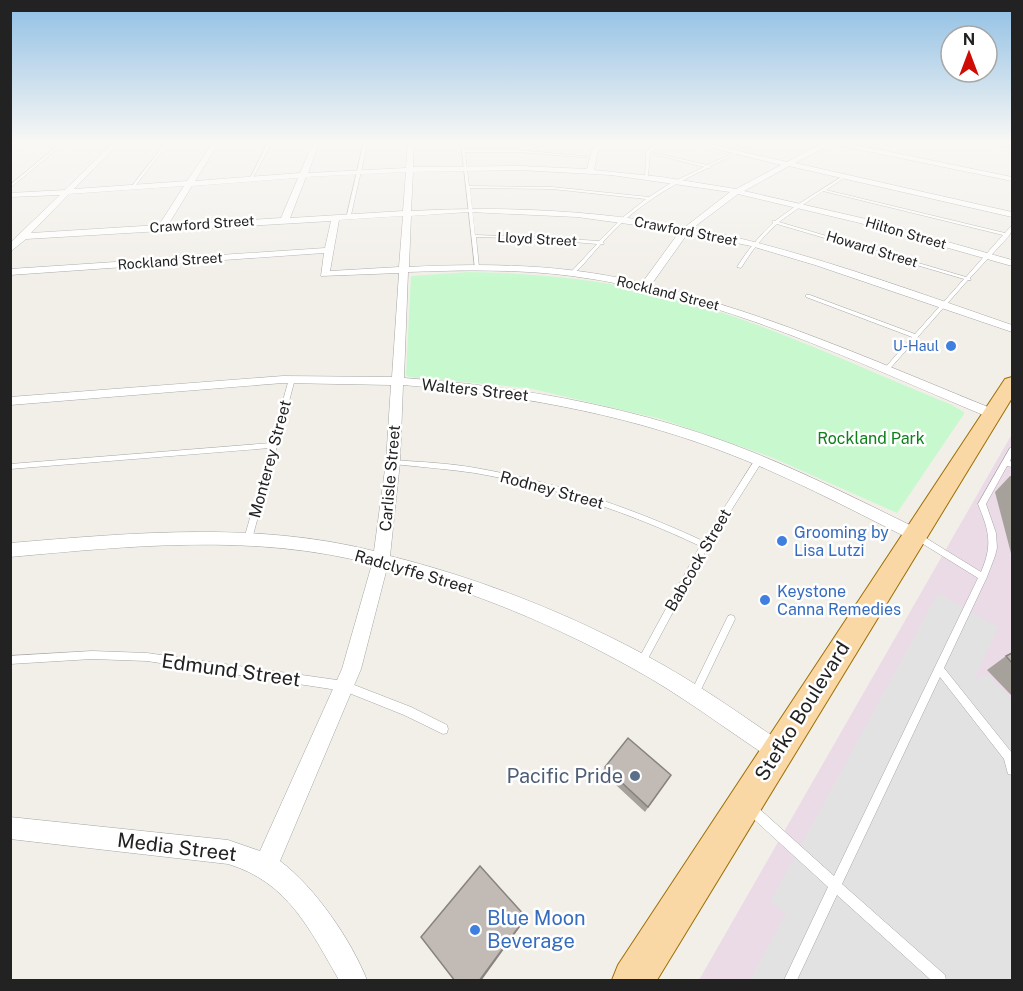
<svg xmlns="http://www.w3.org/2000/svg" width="1023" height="991" viewBox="0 0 1023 991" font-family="'Public Sans',sans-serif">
<rect width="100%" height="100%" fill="#f2efe9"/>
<path fill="#eadbe7" d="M1012,434V980H699Z"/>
<path fill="#c8f9ce" d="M469,272C533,273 596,279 659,294C759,319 856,366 952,405L964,412V414L897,513L771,457L661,419L528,388L409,377L406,375L411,276Z"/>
<path fill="#e2e2e2" d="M938,593L998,627L974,680L987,674L1012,699V980H750L786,914L770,902Z"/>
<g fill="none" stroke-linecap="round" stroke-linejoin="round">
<defs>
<g id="service">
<path d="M63,141H67L10,188V185Z"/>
<path d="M167,141H170L133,189H131V187Z"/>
<path d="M269,141H273L252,179L249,180Z"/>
<path d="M364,141H368L351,215L349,216L347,215Z"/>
<path d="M461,141H464L465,150H517L594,157L592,158L517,152H465L469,186L552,187L649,197L671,183L704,167L650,153L648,176L645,177L646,152L659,141H663L651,152L707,165L761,141H765L710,166V168H708C667,187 633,208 603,242L604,244H601L581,267L573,274L571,273V272L597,244L537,239L476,237L479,267L475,268ZM470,188L552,189L646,199L622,218L599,241L537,237L475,235Z"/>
<path d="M843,176L844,178L826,190L1005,233L1010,227H1012V230L1009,236L970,278L971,280H968L887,372L885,373L882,371L883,370L912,337L806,297V295H810L915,334L964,279L777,224C762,237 751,252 741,268L737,267C747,251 759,236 773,223L772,221H775L797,205ZM823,191L1003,235L966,277L779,222L800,207Z"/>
<path d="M292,377L295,379L252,539L251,541H245L244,539L270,448L10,469V464L271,443L289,379Z"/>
<path d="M1010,448H1012V456L1010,461L1012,462V467L1007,466L986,504L996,533L997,548L995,556L987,577L944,668L1012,753V775L1008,774L1004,759L940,677L842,884L945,975L946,980H931L837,895L797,980H784L828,887L746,812L744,808L746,804L750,802L754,804L834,876L978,578L915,539L914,537L915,535H921L981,572C993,544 989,531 978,504Z"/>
<path d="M756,458H759L763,460L708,547L644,666L641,667L638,666L636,663L638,660L700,546C628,512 554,487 475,473C448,469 420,467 393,464L389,462L393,460C421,462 448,463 476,468C555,482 630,507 703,541Z"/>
<path d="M731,615L734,616L735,619L697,698L694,700L691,698L689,695L691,692L728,616Z"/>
<path d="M92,651L147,653L344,681L411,707L447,725L448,729L447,733L443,734L404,715L344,691L147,661L92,659L10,664V656Z"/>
</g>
<g id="minor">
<path d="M105,141L102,143L10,146V142Z"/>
<path d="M115,141H121L74,189L187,181L214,141H220L195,181L300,173L314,141H320L308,173L406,168L408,141H414L413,167L520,166L587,169L592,150L596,146L565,141H607L598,151L594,170L662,177L736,189L781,165L684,141H695L787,162L826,141H837L1012,177V181L832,144L795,163L1012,212V217L789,166L744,191L866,219L1012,260V266L860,223L738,194L693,228C803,250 907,289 1012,325V332L815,265L751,246L688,233L651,285C771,314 884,365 998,411L1000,414L998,417H988C854,361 718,295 572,276C518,269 463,270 408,272L404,378C515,386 624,405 729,443C794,467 857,499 920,530L922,534L920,538L914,540L908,538C846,507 784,474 719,450C617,412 511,394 403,385L400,462L390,556C478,578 565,612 645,655C694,681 739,713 784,744L788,751L784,758L777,762L770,758C724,728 680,694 632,668C555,625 472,591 387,568L361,669L280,861C315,887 351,940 367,980H339C310,930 288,882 228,864L10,839V817L228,840L260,851L342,669L372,564C254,533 130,546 10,557V543C131,533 255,521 374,551L386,462L391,385L283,383L10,405V397L283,376L392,377L399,273L321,276L324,253L10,275V269L325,248L331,221L26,239L10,252V243L60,195L10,197V193L65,190ZM520,170L611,175L730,192L685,227C594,210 503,206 411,211L413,172ZM406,172L403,211L290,218L306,177ZM298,178L281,218L168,225L192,186ZM184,186L159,225L31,233L69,194ZM469,212L577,217L680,231L642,283C566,264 487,263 409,267L411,216ZM403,216L399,267L330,271L339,220Z"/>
<path d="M982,141L1012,143V147L985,143Z"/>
</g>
<path id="primary" d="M1012,377V398L657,980H612L618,965L1005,379Z"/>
</defs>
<use href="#service" stroke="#a6a6a6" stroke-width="1"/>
<use href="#minor" stroke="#a6a6a6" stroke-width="1"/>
<use href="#primary" stroke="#9c6f03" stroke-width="2"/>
<use href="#service" fill="#fff" fill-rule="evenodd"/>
<use href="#minor" fill="#fff" fill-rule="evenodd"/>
<use href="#primary" fill="#fad8a5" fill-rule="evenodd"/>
</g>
<g fill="#a7a19c">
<path d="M1010,476H1012V557L995,492Z"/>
<path d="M1012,653V696L987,670L1006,656Z"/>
<path d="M605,767L671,775L645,812L602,772Z"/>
</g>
<path fill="#88837f" d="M526,917L525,920L481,981H479Z"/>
<g fill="#c2bbb5" stroke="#88837f" stroke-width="1.5">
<path d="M1012,653V663L1006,656Z"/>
<path d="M628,738L671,775L648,807L605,767Z"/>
<path d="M480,866L526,917L479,981H455L421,937Z"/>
</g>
<linearGradient id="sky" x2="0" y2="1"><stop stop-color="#8fbfe4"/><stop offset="0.51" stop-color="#f9f8f5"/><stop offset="1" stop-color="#f9f8f5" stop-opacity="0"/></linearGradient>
<rect width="1023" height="279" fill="url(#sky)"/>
<g fill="#3f7fe0" stroke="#fff" stroke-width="2">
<circle cx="951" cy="346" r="6"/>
<circle cx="782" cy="541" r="6"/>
<circle cx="765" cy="600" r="6"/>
<circle cx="475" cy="930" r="6"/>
</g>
<circle fill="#5c6f8a" stroke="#fff" stroke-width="2" cx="635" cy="776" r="6"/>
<g text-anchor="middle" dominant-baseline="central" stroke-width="5" stroke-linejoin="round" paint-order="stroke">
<g font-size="14" fill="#222" stroke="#fff">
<text transform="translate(202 224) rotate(-4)">Crawford Street</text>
<text transform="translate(686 231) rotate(11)">Crawford Street</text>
<text transform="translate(906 233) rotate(16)">Hilton Street</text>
<text transform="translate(537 239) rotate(3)">Lloyd Street</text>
<text transform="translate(872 249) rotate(17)">Howard Street</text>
<text transform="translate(170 261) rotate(-4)">Rockland Street</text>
<text transform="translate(668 293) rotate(14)">Rockland Street</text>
</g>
<g font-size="14" fill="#366cbe" stroke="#fff" text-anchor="end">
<text x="939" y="346">U-Haul</text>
</g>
<g font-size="16" fill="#222" stroke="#fff">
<text transform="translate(475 390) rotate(6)">Walters Street</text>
<text transform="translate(270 459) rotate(-75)">Monterey Street</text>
<text transform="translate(390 478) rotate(-85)">Carlisle Street</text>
<text transform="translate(552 490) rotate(15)">Rodney Street</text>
<text transform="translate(698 560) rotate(-60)">Babcock Street</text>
<text transform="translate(414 572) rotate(16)">Radclyffe Street</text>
</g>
<g font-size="16" fill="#0e811c" stroke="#fff">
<text x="871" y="438">Rockland Park</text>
</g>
<g font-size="16" fill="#366cbe" stroke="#fff" text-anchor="start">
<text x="794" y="532">Grooming by<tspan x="794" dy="18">Lisa Lutzi</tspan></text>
<text x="777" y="591">Keystone<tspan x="777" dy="18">Canna Remedies</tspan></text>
</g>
<g font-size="20" fill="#222" stroke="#fff">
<text transform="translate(231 670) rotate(8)">Edmund Street</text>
<text transform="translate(802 711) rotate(-58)">Stefko Boulevard</text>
<text transform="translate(177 847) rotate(7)">Media Street</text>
</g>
<g font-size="20" fill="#4e5e75" stroke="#fff" text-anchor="end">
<text x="623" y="776">Pacific Pride</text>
</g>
<g font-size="20" fill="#366cbe" stroke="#fff" text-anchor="start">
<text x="487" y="918">Blue Moon<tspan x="487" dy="23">Beverage</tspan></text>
</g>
</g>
<rect width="1023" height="991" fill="none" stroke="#222222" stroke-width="24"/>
<g transform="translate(969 54)"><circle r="28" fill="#ffffff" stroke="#a7a7a7" stroke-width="1.5"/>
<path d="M0-4.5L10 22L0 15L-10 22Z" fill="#cf0b04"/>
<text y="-9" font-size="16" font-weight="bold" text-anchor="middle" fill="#222222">N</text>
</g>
</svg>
